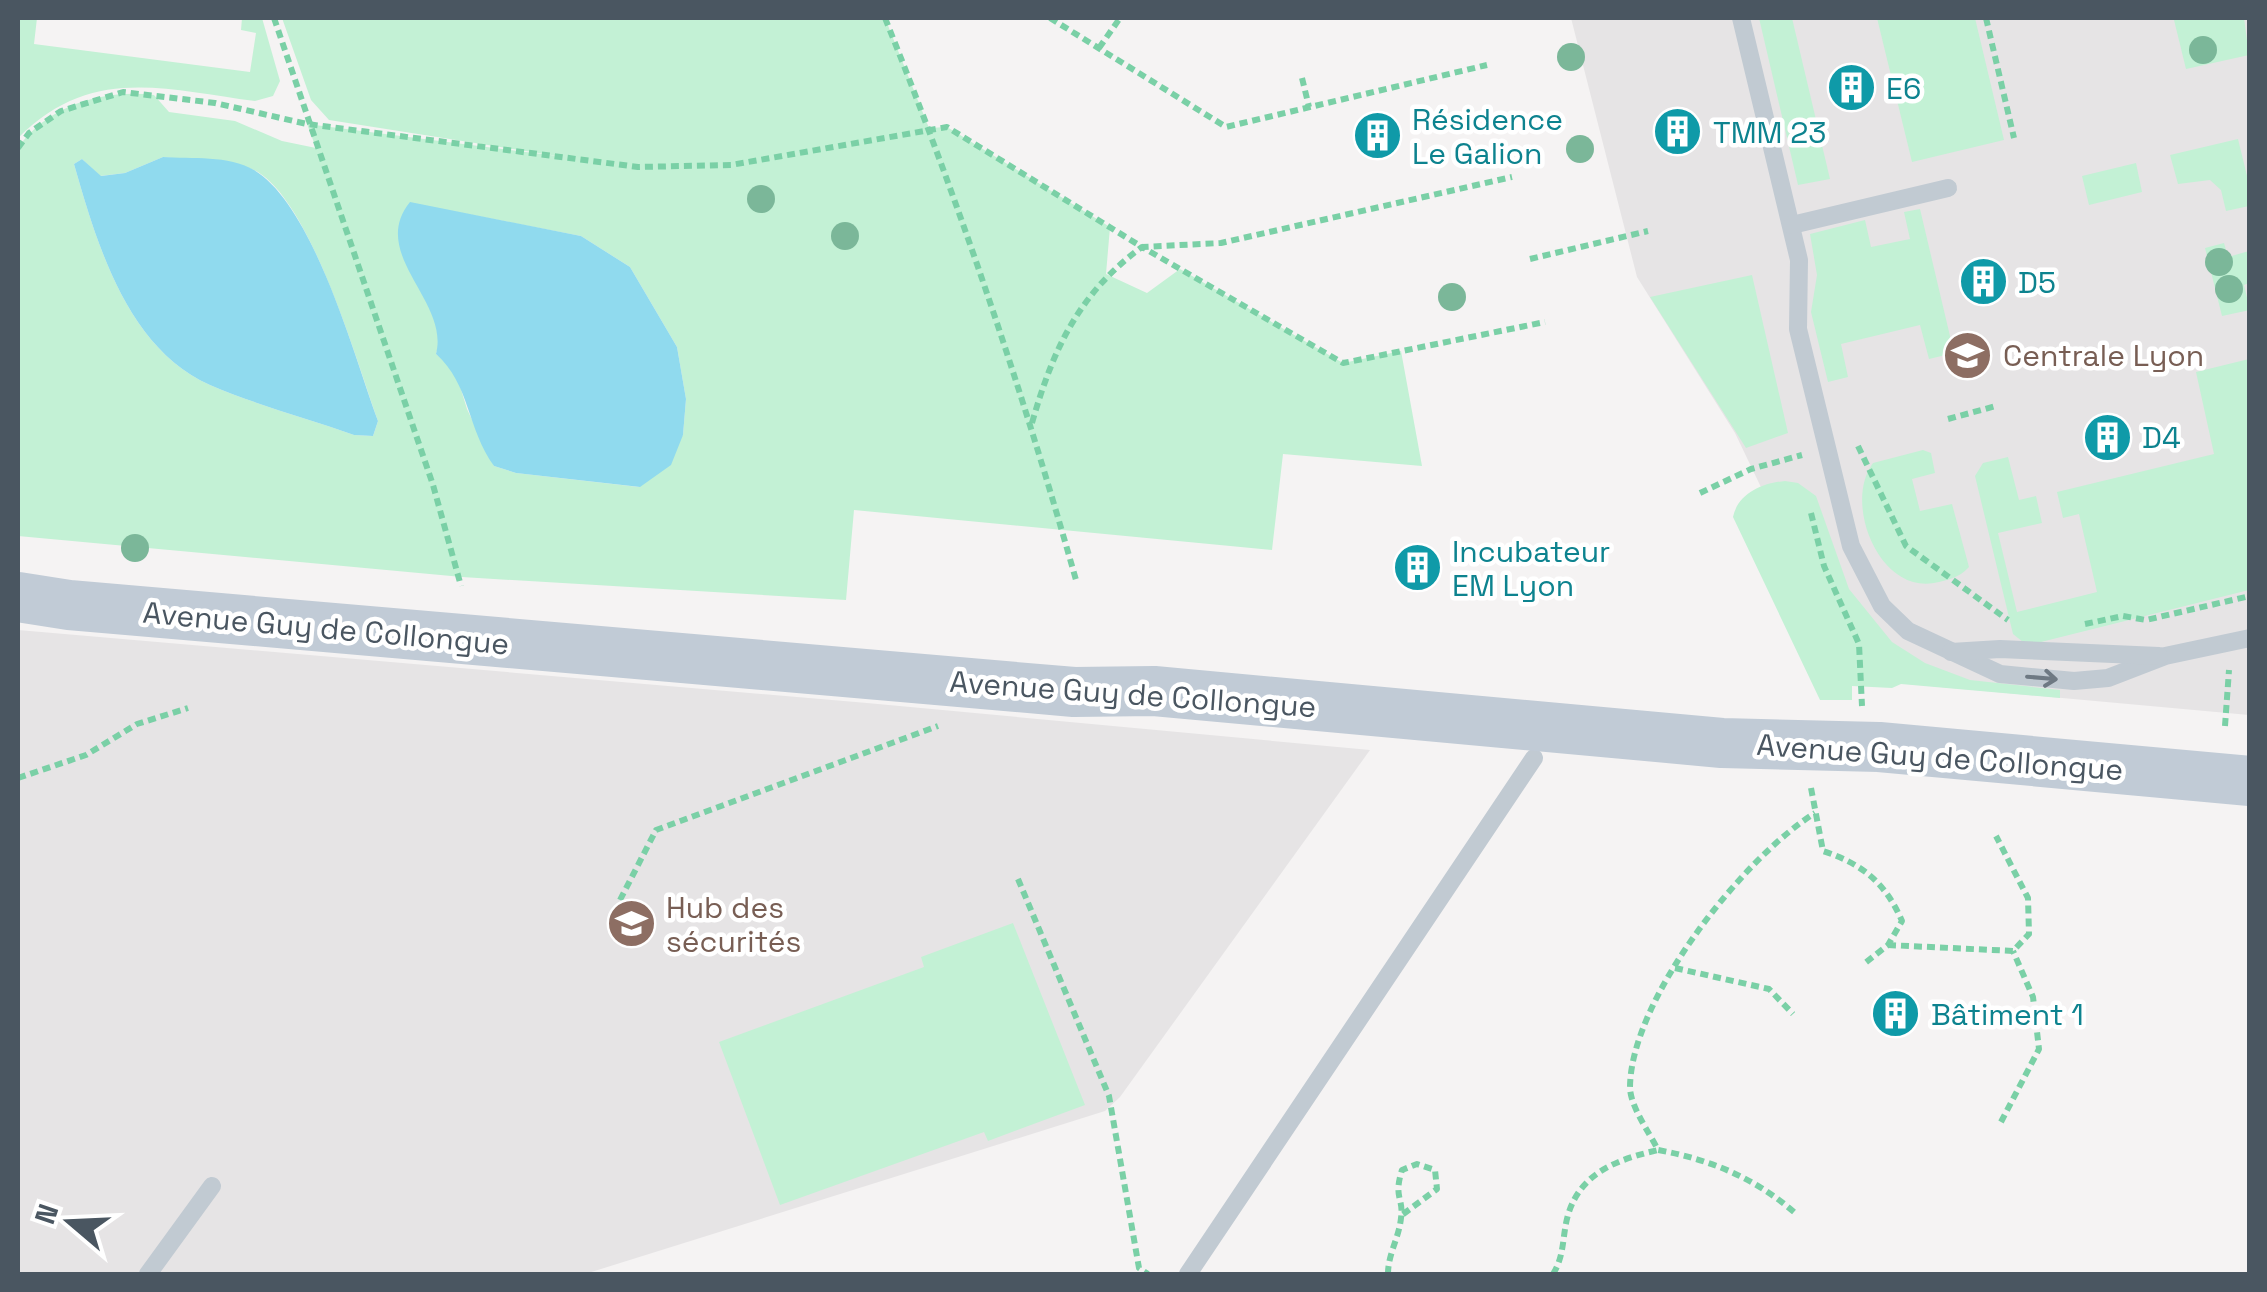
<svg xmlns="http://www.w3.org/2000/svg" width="2267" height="1292" viewBox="0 0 2267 1292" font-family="'Space Grotesk',sans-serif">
<rect width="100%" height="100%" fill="#f5f3f3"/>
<g fill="#e6e4e5">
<path d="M1571,18H2249V715L1853,679L1735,433L1637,277Z"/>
<path d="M18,630L867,703L1370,750L1120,1097L1105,1111L585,1274H18Z"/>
</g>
<g fill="#c3f1d5" fill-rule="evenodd">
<path d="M18,18H37L34,44L250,72L256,33L241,30L242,18H262L280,81L273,96L255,101C163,89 91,65 18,138Z"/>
<path d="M282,18H885L929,128L947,127L1110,227L1106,274L1147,293L1180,269L1343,363L1401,351L1422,466L1283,454L1272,550L854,510L846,600L462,577L18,536V148C47,105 105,89 154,95L169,112L235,121L282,141L316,148L307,124L558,156L329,120L311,100ZM163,157C187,160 235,161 254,170C310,197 357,363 378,421L373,436L354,435C307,418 256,405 210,385C127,348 97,244 74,164L82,159L100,176L125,173ZM410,203L581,236L630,267L677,347L686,399L683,435L639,487L516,473L494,466L467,409L455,370L436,354L441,337Z"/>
<path d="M1759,18H1792L1830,179L1798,185Z"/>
<path d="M1877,18H1975L2004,140L1912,162Z"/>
<path d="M2182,18H2244L2249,55L2186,69L2174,20Z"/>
<path d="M2238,139L2249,184V206L2226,211L2221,190L2210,180L2178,184L2170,155Z"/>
<path d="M2136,163L2142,192L2089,205L2082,176Z"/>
<path d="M1920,209L1954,353L1929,359L1920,325L1841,344L1848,377L1828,382L1811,312L1817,275L1810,234L1865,220L1871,247L1910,239L1904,212Z"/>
<path d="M2224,243L2228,257L2249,251V283L2244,285L2250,310L2222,316L2205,248Z"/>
<path d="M1752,275L1788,433L1746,448L1650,297Z"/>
<path d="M2249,359V590L2037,643L2023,642L2013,634L1975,476L1983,463L2008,457L2019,500L2036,496L2042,523L1998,533L2017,612L2097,592L2079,514L2063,518L2057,492L2214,454L2196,372Z"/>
<path d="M1923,450L1931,453L1935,473L1912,479L1920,511L1952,504L1969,567C1959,578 1948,580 1934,583C1879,593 1843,503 1873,463Z"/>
<path d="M1785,481L1798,483L1816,496L1849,589L1892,642L1925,663L1970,680L2060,690V698L1901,684L1892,688L1852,686V700H1820L1733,517C1738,493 1763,483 1785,481Z"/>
<path d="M1013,923L1085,1105L988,1141L984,1132L780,1205L719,1042L924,967L921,957Z"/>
</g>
<g fill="#90daee">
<path d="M163,157C191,159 229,155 254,170C314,206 354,356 378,421L373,436L354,435C307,418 256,405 210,385C127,348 97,244 74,164L82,159L101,176L125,173Z"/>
<path d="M410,202L581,236L630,267L677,347L686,399L683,435L671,465L640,487L516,473L494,466C467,429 470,384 436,354C450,301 368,254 410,202Z"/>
</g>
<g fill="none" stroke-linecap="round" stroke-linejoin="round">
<g stroke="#7ad0a6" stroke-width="6" stroke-dasharray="8 5" stroke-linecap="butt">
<path d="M274,18L433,485L461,586"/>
<path d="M885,18C959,202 1022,389 1076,580"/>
<path d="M1050,18L1226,127L1487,65"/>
<path d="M1986,18L2014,138"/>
<path d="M1099,48L1120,18"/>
<path d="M1302,78L1309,107"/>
<path d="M18,148L29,133L61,111L123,92L215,103L307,124L638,167L731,165L947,127L1142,247L1221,243L1512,177"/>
<path d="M1530,259L1648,231"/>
<path d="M1948,419L1996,406"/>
<path d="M1032,423C1053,349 1079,293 1142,247L1343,363L1545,322"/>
<path d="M1858,446L1906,546L2008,620"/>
<path d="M1700,493L1751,469L1802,455"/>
<path d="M1811,513L1824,566L1859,644L1862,706"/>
<path d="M2085,624L2123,616L2146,620L2250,596"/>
<path d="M2225,726L2229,670"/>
<path d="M18,778L86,755L137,724L188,708"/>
<path d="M1811,788L1823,851C1862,864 1885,882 1902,921L1888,945L1865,963"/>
<path d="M1018,879L1109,1096L1139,1268L1148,1274"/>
<path d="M620,900L656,830L938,726"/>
<path d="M1888,945L2013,951L2029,934L2028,898L1996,836"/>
<path d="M1675,968L1769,989L1793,1014"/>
<path d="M2001,1122L2039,1049L2033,997L2013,951"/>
<path d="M1794,1212C1753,1177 1711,1160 1658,1150C1649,1132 1630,1106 1630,1087C1631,999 1743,858 1815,813"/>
<path d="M1388,1274C1388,1254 1399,1238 1401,1218C1404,1198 1393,1198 1402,1170L1417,1164L1435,1170L1437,1189L1402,1215"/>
<path d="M1553,1274C1565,1255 1562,1236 1568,1215C1581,1171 1620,1159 1658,1150"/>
</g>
<g stroke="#c1cad2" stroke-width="18">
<path d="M1741,18L1799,260L1798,329L1851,546L1882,606L1908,631L2000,674L2074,681L2108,678L2165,656L2250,638"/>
<path d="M1792,225L1948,188"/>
<path d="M1951,652L2000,649L2159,656"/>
<path d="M148,1274L212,1186"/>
<path d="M1188,1274L1534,758"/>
</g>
<path stroke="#c1cbd6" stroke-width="50" d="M18,597L69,605L1074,692L1154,691L1722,743L1879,747L2250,781"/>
</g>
<g fill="#7bb799">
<circle cx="2203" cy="50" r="14"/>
<circle cx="1571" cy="57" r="14"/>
<circle cx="1580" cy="149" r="14"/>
<circle cx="761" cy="199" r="14"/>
<circle cx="845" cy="236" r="14"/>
<circle cx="2219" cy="262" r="14"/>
<circle cx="2229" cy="289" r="14"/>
<circle cx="1452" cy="297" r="14"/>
<circle cx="135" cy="548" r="14"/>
</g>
<defs><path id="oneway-shaft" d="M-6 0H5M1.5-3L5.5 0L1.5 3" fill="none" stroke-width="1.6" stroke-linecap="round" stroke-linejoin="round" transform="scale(2.5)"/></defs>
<use stroke="#6e7983" href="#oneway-shaft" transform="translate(2042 678) rotate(5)"/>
<defs>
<symbol id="building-disc" viewBox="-11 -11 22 22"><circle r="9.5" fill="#0f9aa8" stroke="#fff"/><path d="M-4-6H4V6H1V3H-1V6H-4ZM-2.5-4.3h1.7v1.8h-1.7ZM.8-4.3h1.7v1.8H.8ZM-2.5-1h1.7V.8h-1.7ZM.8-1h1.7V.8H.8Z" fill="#fff"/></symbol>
<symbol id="university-disc" viewBox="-11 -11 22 22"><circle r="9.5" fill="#8d6e63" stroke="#fff"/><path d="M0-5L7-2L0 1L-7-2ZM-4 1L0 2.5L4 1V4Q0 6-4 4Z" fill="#fff"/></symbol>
</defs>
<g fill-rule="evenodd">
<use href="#building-disc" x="1824" y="60" width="55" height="55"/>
<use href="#building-disc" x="1650" y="104" width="55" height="55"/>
<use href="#building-disc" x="1350" y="108" width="55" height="55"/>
<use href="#building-disc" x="1956" y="254" width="55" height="55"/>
<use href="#university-disc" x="1940" y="328" width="55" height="55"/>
<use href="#building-disc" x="2080" y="410" width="55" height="55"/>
<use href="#building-disc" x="1390" y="540" width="55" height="55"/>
<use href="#university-disc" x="604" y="896" width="55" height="55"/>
<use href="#building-disc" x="1868" y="986" width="55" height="55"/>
</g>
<g text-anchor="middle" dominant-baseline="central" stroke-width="9" stroke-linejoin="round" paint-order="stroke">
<g font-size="30" fill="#0d838f" stroke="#fff" text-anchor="start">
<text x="1886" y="88">E6</text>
<text x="1412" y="119">Résidence<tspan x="1412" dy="34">Le Galion</tspan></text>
<text x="1713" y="132">TMM 23</text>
<text x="2018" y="282">D5</text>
<text x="2142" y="437">D4</text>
<text x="1452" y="551">Incubateur<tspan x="1452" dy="34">EM Lyon</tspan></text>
<text x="1931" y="1014">Bâtiment 1</text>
</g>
<g font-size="30" fill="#785e54" stroke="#fff" text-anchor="start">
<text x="2003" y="355">Centrale Lyon</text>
<text x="666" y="907">Hub des<tspan x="666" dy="34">sécurités</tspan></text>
</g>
<g font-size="30" fill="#4a5661" stroke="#fff">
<text transform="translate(326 628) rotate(5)">Avenue Guy de Collongue</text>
<text transform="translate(1133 694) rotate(4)">Avenue Guy de Collongue</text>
<text transform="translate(1940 757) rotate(4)">Avenue Guy de Collongue</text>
</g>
</g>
<rect width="2267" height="1292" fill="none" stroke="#4a5661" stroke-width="40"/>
<g transform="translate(70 1222) rotate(289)" stroke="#ffffff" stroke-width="8" paint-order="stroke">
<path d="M0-8L18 38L0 25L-18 38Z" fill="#4a5661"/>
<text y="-15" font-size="28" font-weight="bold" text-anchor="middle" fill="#4a5661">N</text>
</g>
</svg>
